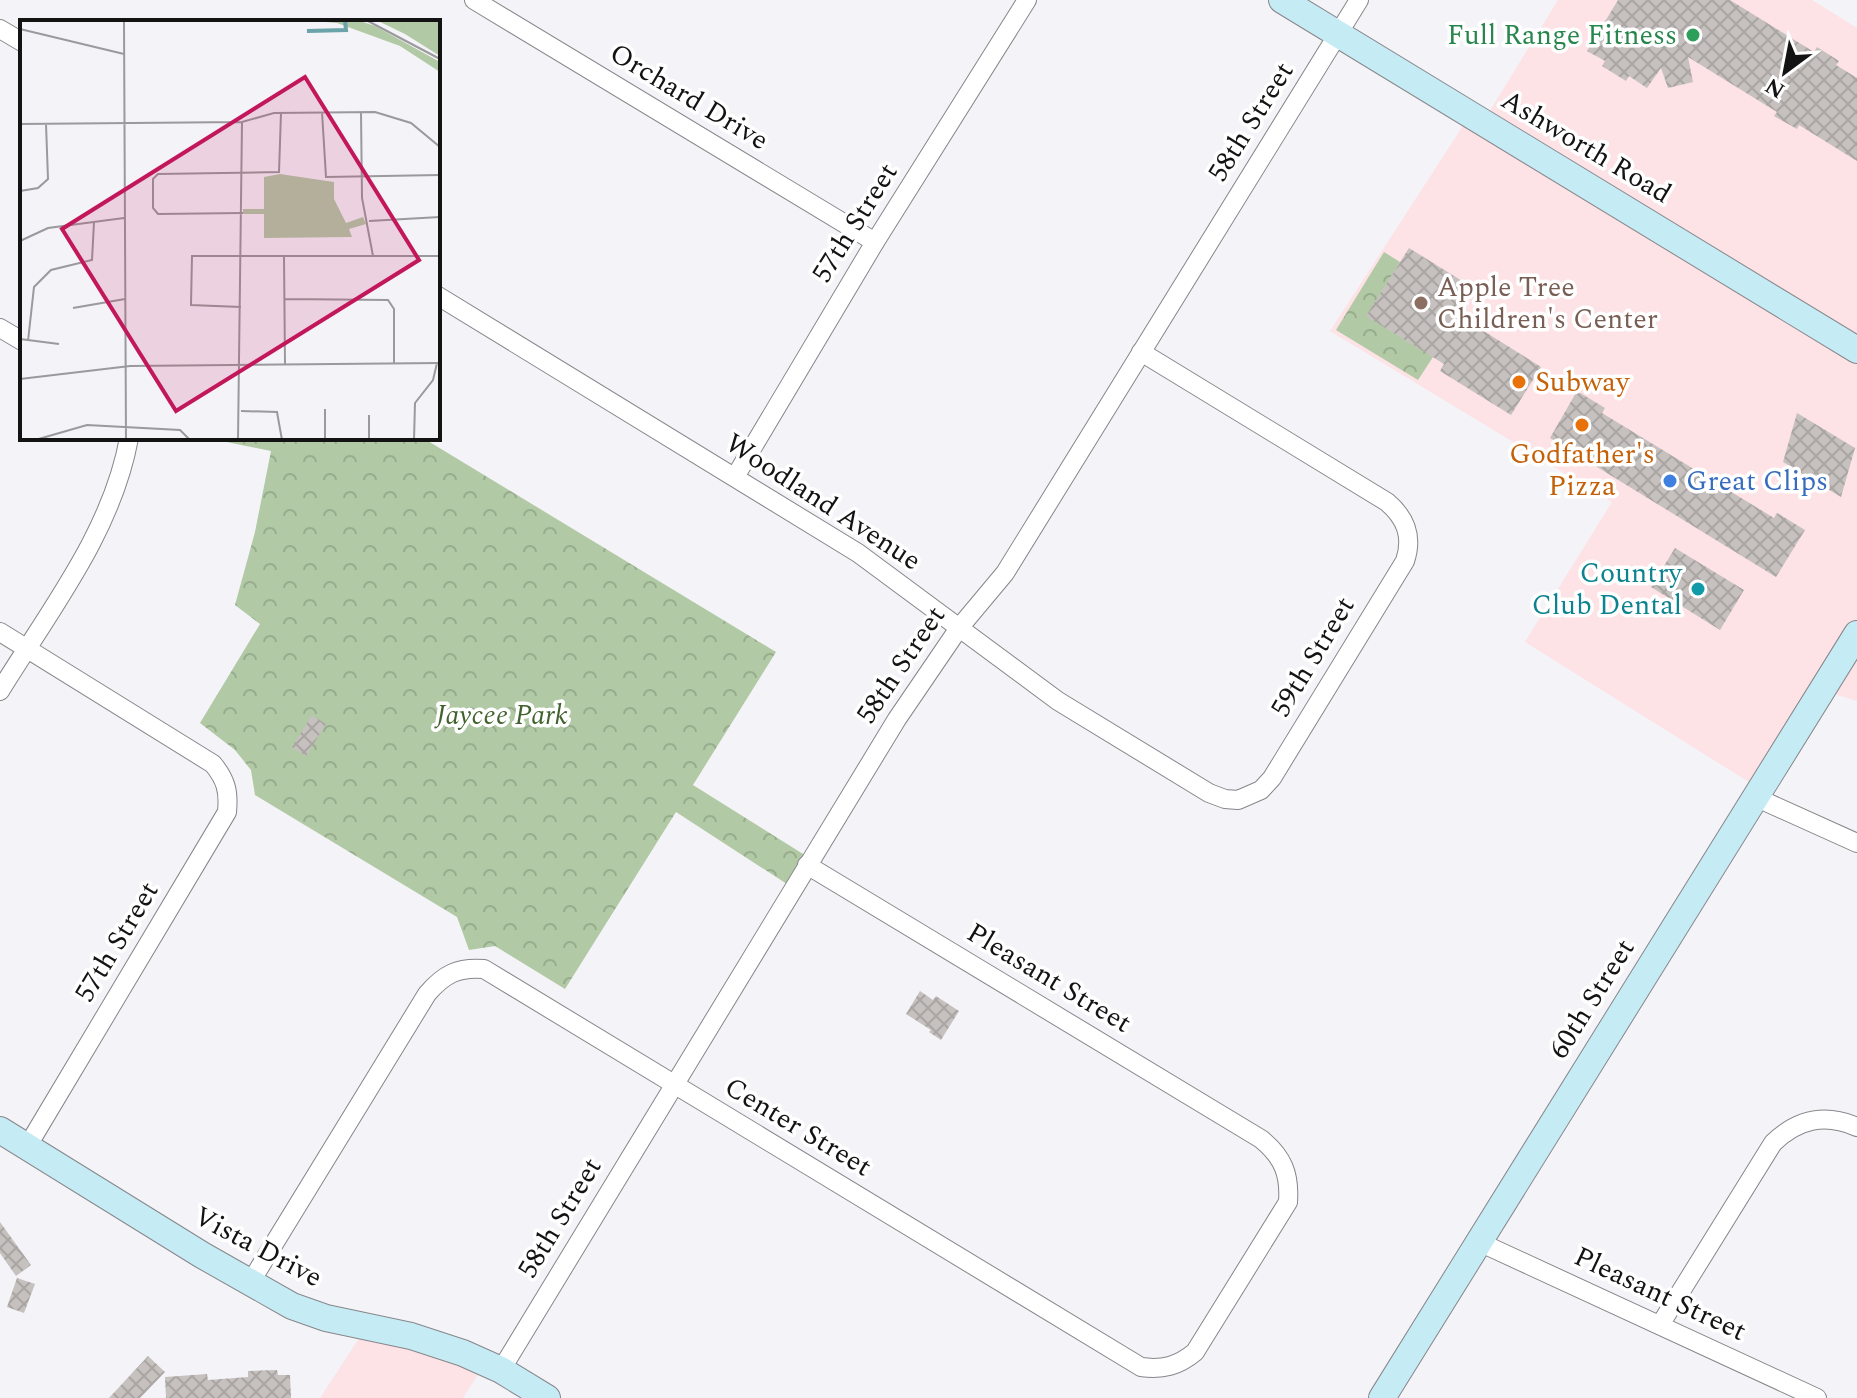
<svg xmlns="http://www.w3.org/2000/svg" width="1857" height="1398" viewBox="0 0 1857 1398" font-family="Spectral,serif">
<defs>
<pattern id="forest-crowns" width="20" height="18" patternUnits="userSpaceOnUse" patternTransform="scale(2)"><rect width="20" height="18" fill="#b1c9a5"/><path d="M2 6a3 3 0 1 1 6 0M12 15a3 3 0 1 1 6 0" fill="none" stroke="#97ac8d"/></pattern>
<pattern id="building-cross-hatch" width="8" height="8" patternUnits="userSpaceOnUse" patternTransform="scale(2)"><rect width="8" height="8" fill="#c6c1bf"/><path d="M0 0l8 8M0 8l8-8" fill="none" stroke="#a9a5a3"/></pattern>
</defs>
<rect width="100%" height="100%" fill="#f4f3f7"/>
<g fill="#fde2e6">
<path d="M1558,0H1812L1857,28V701L1822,690L1760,789L1525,642L1612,502L1330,331L1470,115L1483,122Z"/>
<path d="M366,1328L485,1363L463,1398H320Z"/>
</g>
<g fill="url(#forest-crowns)">
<path d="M1384,252L1400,262L1367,316L1433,357L1418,380L1336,330Z"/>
<path d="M207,438H423L776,652L693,785L811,859L793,888L676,812L565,989L495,946L469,950L457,917L255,795L251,770L235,750L200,723L260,624L235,605L255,532L271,451Z"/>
</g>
<g fill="url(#building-cross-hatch)">
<path d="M1618,0H1730L1814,52L1817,47L1839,61L1836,65L1857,78V161L1799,125L1797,129L1774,116L1777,112L1688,57L1693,82L1668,88L1661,68L1647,88L1629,76L1626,81L1602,66L1605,61L1587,51Z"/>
<path d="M1409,248L1475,289L1458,315L1541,367L1511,415L1440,371L1444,364L1366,316Z"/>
<path d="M1577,391L1605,408L1602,413L1774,518L1777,513L1805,530L1776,577L1550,438Z"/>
<path d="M1797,413L1855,448L1841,497L1783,462Z"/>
<path d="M1675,548L1744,590L1720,630L1651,587Z"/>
<path d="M312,715L326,724L306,756L292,747Z"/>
<path d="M920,991L933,1000L936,996L959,1011L941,1040L929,1032L931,1030L906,1014Z"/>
<path d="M0,1222L31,1265L16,1276L0,1253Z"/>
<path d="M17,1278L35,1284L24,1313L7,1307Z"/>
<path d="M148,1356L165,1372L140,1398H109Z"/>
<path d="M277,1370L278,1375H290L291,1398H166L165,1377L207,1374L208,1380L248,1377V1371Z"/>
</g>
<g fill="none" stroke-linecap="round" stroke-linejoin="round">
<defs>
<g id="street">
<path d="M474,0L875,242"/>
<path d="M0,29L22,42"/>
<path d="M438,296L858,553L1058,701L1209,793L1225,799L1238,800L1261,790L1272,778L1405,561C1413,537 1406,518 1387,502L1141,352"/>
<path d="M0,328L22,341"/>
<path d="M735,477L875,242L1027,0"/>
<path d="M0,632L213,764C226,780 229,791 227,812L27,1147"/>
<path d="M0,691C49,611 112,532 129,438"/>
<path d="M1755,797L1857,843"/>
<path d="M1479,1242L1817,1398"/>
<path d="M250,1283L427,994C444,974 458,967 484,969L1141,1367C1163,1370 1178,1366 1195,1352L1288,1202C1290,1174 1283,1157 1261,1139L807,865"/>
<path d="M1660,1325L1773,1143C1798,1119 1825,1113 1857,1127"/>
<path d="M501,1370L897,719L959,628L1005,573L1359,0"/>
</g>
<g id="secondary">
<path d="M1282,0L1857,350"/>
<path d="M0,1130L202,1255L292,1306L326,1318L411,1336L463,1353L501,1370L547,1398"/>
<path d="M1382,1398L1857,634"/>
</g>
</defs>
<use href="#street" stroke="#87868a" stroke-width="20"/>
<use href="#secondary" stroke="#87868a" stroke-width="28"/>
<use href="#street" stroke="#fff" stroke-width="18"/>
<use href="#secondary" stroke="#c5ecf5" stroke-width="26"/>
</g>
<circle fill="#2e9e5b" stroke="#fff" stroke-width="3" cx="1693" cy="35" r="8"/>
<circle fill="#8d6e63" stroke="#fff" stroke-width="3" cx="1421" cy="303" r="8"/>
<g fill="#e8710a" stroke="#fff" stroke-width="3">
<circle cx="1519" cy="382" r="8"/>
<circle cx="1582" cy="425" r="8"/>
</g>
<circle fill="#3f7fe0" stroke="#fff" stroke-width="3" cx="1670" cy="481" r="8"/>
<circle fill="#0f9aa8" stroke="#fff" stroke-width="3" cx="1698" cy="589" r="8"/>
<g text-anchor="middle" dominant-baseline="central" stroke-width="7" stroke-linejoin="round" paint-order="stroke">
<g font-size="28" fill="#27864d" stroke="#fff" text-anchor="end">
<text x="1677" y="35">Full Range Fitness</text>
</g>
<g font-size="28" fill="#131314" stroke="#fff">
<text transform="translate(689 97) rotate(31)">Orchard Drive</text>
<text transform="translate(1251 122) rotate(-58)">58th Street</text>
<text transform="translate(1586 147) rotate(31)">Ashworth Road</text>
<text transform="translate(855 223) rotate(-58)">57th Street</text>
<text transform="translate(823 502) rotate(33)">Woodland Avenue</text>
<text transform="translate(1313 657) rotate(-59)">59th Street</text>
<text transform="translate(901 665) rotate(-56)">58th Street</text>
<text transform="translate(117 942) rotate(-59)">57th Street</text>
<text transform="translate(1049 978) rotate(31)">Pleasant Street</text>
<text transform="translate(1592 999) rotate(-58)">60th Street</text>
<text transform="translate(798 1127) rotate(31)">Center Street</text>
<text transform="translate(560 1218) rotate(-59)">58th Street</text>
<text transform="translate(258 1247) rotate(28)">Vista Drive</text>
<text transform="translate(1660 1294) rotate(25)">Pleasant Street</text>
</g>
<g font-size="28" fill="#785e54" stroke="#fff" text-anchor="start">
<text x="1437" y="287">Apple Tree<tspan x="1437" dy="32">Children's Center</tspan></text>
</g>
<g font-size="28" fill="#c56008" stroke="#fff" text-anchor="start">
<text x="1535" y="382">Subway</text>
<text x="1582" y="454" text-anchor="middle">Godfather's<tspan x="1582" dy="32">Pizza</tspan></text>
</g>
<g font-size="28" fill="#366cbe" stroke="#fff" text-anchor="start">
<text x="1686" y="481">Great Clips</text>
</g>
<g font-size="28" fill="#0d838f" stroke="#fff" text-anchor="end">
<text x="1682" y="573">Country<tspan x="1682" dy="32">Club Dental</tspan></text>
</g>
<g font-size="28" font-style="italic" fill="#41622c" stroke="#fff">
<text x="502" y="715">Jaycee Park</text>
</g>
</g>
<g transform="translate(20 20)">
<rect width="420" height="420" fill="#f4f3f7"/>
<path d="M282,0H337L355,6L420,42V52L380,26L317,3ZM356,0H420V36L385,14Z" fill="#b1c9a5"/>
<path d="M260,154L314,162V179L326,203L343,197L346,204L329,209L332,217L244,218V194H223V189H244V157Z" fill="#b1c9a5"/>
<path fill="none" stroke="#6aa3a8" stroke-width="4" d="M287,11L326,10L325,0"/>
<path fill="none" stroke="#9a999c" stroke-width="2" d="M104,0L106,420M346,0L420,39M0,9L104,34M302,92L306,157L420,155M341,92L342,178L353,236M0,104L222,102L254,93L355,92L391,103L420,127M0,171L18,168L28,159L26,104M223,193L138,194L133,188V159L138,154L259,152L261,93M349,201L420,197M0,221L28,208L104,198M264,237L265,344M265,279L368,280L374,289V343M221,287L171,285L172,236H420M53,288L105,279M0,319L39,324M8,321L14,267L31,250L72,240L74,202M0,359L110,346L420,343M221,391L257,392L262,420M15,420L67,405L160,410L170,420M218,420L222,102M305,420V389M349,420V395M394,420L395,383L413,360L417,343"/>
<path fill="#c2185b" fill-opacity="0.15" stroke="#c2185b" stroke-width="4" d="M285,57L399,240L156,391L42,209Z"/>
<rect width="420" height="420" fill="none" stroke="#131314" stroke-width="4"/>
</g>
<g transform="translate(1785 72) rotate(212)" stroke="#ffffff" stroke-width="6" paint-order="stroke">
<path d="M0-6L14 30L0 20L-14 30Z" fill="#131314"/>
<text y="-12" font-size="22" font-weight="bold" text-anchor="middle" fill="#131314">N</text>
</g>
</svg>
